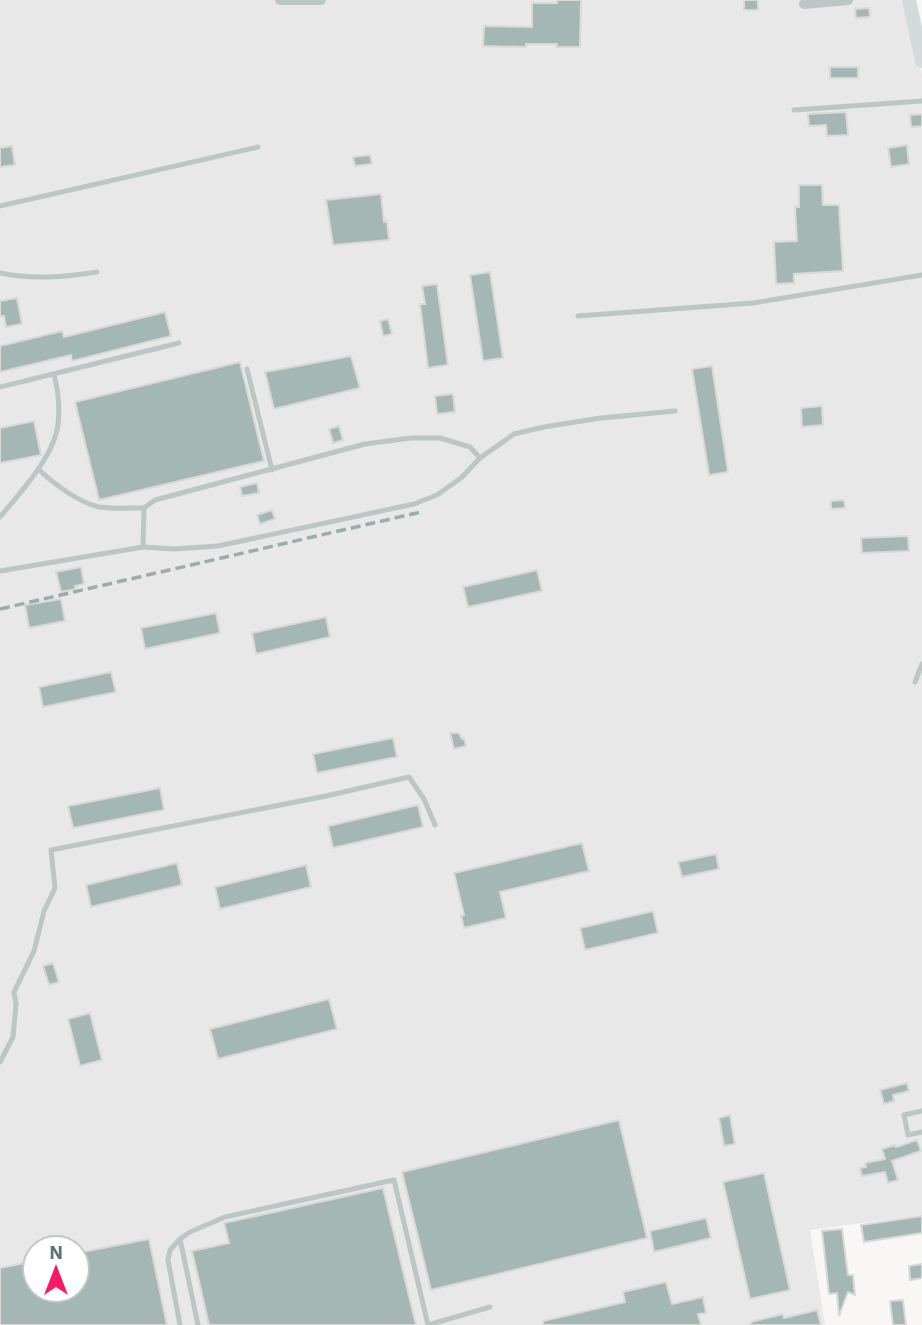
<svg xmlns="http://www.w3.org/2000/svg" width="922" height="1325" viewBox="0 0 922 1325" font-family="'IBM Plex Sans',sans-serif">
<rect width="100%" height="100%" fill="#f9f7f6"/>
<path fill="#e7e8e7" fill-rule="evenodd" d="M0,0H905L922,75V1215L810,1230L825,1325H0ZM35,1248H77V1290H35Z"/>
<g fill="#a4b7b5" stroke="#dad9d8" stroke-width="2">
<path d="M557,0H581L580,47H557V44H526V47L483,46L484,26L532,27V3H557Z"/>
<rect x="744" y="0" width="14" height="10"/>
<path d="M869,8L870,17L856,18L855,9Z"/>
<rect x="830" y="67" width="28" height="11"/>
<path d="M846,112L848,135L827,136L826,125L809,126L808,114Z"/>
<path d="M922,114V126L911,127L910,115Z"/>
<path d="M907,145L909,164L891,167L888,148Z"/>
<path d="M12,146L15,165L0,167V148Z"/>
<path d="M370,155L372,164L355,166L353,157Z"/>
<path d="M799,185H822L823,205H839L843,271L794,274V283L776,284L774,242L797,241L795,207H799Z"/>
<path d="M381,194L384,222L387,221L389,240L333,245L326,200Z"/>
<path d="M490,272L503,358L483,361L470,275Z"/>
<path d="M437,284L448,365L428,368L420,304H425L422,286Z"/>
<path d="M17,298L22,324L6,327L4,316H0V301Z"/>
<path d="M165,312L171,336L72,361L71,355L0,372V346L62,331L64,337Z"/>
<path d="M388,319L392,334L383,336L380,321Z"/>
<path d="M351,356L360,388L274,409L265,372Z"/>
<path d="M240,362L264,461L99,500L75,402Z"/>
<path d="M712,366L728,472L709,475L692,369Z"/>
<path d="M453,394L455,412L437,414L435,396Z"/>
<path d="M822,406L823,425L802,427L801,408Z"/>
<path d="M34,421L41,455L0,463V428Z"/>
<path d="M339,426L343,440L333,443L329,429Z"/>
<path d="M257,483L259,493L242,496L240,487Z"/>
<path d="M844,500L845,508L831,509V501Z"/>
<path d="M272,510L275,519L260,524L257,515Z"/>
<path d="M908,536L909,551L862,553L861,538Z"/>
<path d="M81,567L84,584L75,586L76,589L61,592L56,572Z"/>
<path d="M537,570L542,591L468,607L463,587Z"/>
<path d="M61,599L65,621L29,628L25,605Z"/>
<path d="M216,613L220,633L145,649L141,628Z"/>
<path d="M326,617L330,637L256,654L252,633Z"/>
<path d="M111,672L116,692L43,707L39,687Z"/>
<path d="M450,733H459L462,739L464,738L466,746L454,749Z"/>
<path d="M393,738L397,757L317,773L313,754Z"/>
<path d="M160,788L164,810L73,828L68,806Z"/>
<path d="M418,805L423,827L333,848L328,826Z"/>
<path d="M582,843L589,871L500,892L506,918L464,928L461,915H464L454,873Z"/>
<path d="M716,854L719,869L682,877L678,862Z"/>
<path d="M177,863L182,885L91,907L86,885Z"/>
<path d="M306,865L311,887L220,909L215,887Z"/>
<path d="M653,911L658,933L585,950L580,928Z"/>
<path d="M53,963L59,982L49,985L43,966Z"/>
<path d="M329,999L337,1029L218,1059L210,1029Z"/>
<path d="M90,1013L102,1060L80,1066L68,1019Z"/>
<path d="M907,1083L909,1091L893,1095L894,1101L884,1104L880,1090Z"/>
<path d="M730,1115L735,1144L724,1146L719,1118Z"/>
<path d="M619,1120L647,1238L431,1290L402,1172Z"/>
<path d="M917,1140L921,1151L892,1161L898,1180L888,1183L885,1172L862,1176L860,1168L866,1167L865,1163L885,1159L882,1149L895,1145L896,1147Z"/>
<path d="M764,1173L790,1290L750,1299L723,1182Z"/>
<path d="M383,1188L416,1325H209L192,1251L229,1243L224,1223Z"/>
<path d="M922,1216V1233L864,1242L861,1225Z"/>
<path d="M706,1218L711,1238L654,1252L650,1231Z"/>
<path d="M842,1229L848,1275H853L855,1295L848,1292L839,1316L837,1293L829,1294L822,1231Z"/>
<path d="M149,1239L167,1325H0V1268L35,1261V1290H77V1253Z"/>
<path d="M922,1264V1278L910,1280L909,1266Z"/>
<path d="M666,1282L672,1304L703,1297L706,1313L698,1314L701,1325H543V1321L625,1302L623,1292Z"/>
<path d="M903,1300L906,1325H893L890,1301Z"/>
<path d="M817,1310L821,1325H751V1322L783,1314L784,1318Z"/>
</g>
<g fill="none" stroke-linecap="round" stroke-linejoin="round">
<g stroke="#bcc7c5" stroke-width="5">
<path d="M794,110L922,101"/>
<path d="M0,206L258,147"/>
<path d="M0,273C33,280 64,277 97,272"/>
<path d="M578,316L753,303L922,275"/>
<path d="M247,369L272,470"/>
<path d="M0,387L179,343"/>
<path d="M38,469C54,484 78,502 99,507C113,509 130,508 144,508"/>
<path d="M0,517C20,493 55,455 58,424C60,407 58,390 54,374"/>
<path d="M143,547L144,508L155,500L365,444L411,438H440L470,447L480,458"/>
<path d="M0,571L143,547L174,549L218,546L414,504L437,495L461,478L480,458L514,434L544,427L601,418L675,411"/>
<path d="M915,682L922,664"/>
<path d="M0,1062L13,1037L16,1005L14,992L34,951L44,911L55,888L51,850L326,796L409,777L424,799L435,825"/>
<path d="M922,1111L904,1115L908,1135L922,1132"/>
<path d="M180,1239L170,1250L168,1260L180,1325"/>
<path d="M198,1325L180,1239L190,1232L225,1217L394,1180L428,1325L490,1307"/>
</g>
<g stroke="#bcc7c5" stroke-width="10">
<path d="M280,0H321"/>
<path d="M804,4L848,0"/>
</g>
<path stroke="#d3dbda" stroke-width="14" d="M909,0L922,61"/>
<path stroke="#9badaa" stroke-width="3.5" stroke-dasharray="10 5" stroke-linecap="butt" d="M0,609L421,512"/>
</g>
<g transform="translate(56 1269)"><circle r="33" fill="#ffffff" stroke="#bcc9c7" stroke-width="2"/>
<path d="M0-5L12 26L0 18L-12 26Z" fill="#f61965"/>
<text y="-10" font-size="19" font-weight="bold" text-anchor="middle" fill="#587874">N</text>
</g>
</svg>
